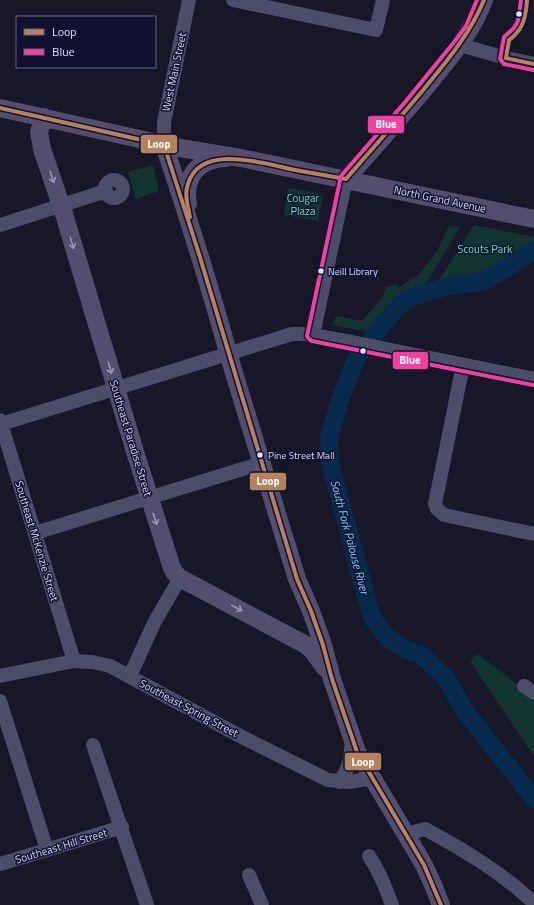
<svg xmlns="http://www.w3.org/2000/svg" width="534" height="905" viewBox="0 0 534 905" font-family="'Titillium Web',sans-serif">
<rect width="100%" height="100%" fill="#171728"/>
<g fill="#133532">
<path d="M153,165L159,191L136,199L128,172Z"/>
<path d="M288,188L323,194L318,221L284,215Z"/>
<path d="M474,225L534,237V241L491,271L439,280Z"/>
<path d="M449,226L460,227L424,287L401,296L372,333L333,325L336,316L362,321L382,298L387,287L396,284L399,287L417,276L426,266L438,249Z"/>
<path d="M478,654L522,688L534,700V756L470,661Z"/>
</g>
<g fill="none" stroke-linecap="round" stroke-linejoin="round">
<path stroke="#082a4e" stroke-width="18" d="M534,250L494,276L483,282L448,286L412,297L402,303L393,312L356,359L340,400L329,437L330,463L372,618L387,637L403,648L421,655L444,676L467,714L534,799"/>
<g stroke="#4c4d69" stroke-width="14">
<path d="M233,0L376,30L383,0"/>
<path d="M460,45L506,58L534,64"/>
<path d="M164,145V122L189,0"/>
<circle cx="114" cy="189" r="9"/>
<path d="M0,225L106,191"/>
<path d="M313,335L346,179"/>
<path d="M463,365L435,504L437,509L444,515L534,534"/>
<path d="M0,420L74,661"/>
<path d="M1,424L292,334H306L352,342L534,379"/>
<path d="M35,533L262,463"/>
<path d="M0,676L74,661L92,662L110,666L242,737L328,780L350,782L372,778"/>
<path d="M130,676L154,623L180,578"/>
<path d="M524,686L534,693"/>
<path d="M0,701L47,850"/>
<path d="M93,745L147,905"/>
<path d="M339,782C351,766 350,759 352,740"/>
<path d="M406,834L425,829C464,850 501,872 534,903"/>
<path d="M369,856C380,872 386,888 392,905"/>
<path d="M0,864L122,827"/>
<path d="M249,875L262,905"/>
</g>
<g stroke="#544e6e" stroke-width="18">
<path d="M0,108L180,148L241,158L534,219"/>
<path d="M44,117L39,132L42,149L64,214L136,455L172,568L175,573L180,578L306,645L312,650L325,668"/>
<path d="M164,145C188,217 211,290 231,363L297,579L311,611L323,645L332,679L357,752L424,865L434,887L441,905"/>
<path d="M346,179C374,147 403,115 430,82C451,56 472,32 484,0"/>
<path d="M188,204C183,177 198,159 226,158"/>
</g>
<defs>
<g id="bus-1">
<path d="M527,0C526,17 523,30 509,40L506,58L534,64"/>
<path d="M0,108L164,145L199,254L297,579L311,611L323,645L332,679L357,752L424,865L441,905"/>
<path d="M190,217C188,206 184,195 188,184C200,142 266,164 295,170C312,173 329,176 346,179C372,149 399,119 424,89C447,61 470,34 484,0"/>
</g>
<g id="bus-2">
<path d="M477,0L466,26L455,41L406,101L341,176L307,336L309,339L312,341L533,385"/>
<path d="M521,0L518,21L514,28L504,37L500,59L504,64L533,70"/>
</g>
</defs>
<use href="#bus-1" stroke="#11102f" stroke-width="7"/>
<use href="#bus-2" stroke="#11102f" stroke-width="7"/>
<use href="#bus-1" stroke="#b6815c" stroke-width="4"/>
<use href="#bus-2" stroke="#f240a1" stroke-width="4"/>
</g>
<defs><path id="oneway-shaft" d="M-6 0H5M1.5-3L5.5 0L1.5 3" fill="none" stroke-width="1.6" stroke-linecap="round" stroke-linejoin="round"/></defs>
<g stroke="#9996b6">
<use href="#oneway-shaft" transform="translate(52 177) rotate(71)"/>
<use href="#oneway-shaft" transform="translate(72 243) rotate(73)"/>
<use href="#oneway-shaft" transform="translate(110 368) rotate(74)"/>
<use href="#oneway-shaft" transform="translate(155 519) rotate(73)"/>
<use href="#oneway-shaft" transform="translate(237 608) rotate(28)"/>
</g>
<g fill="#dedeff" stroke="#11102f" stroke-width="1.5">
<circle cx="519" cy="14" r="3.5"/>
<circle cx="321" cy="271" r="3.5"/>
<circle cx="363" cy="351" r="3.5"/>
<circle cx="260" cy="455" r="3.5"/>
</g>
<g text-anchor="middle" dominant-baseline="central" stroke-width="3" stroke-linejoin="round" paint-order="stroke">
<g font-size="10" fill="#dedeff" stroke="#11102f" text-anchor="start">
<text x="328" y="271">Neill Library</text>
<text x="268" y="455">Pine Street Mall</text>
</g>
<g font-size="11" fill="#dedeff" stroke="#11102f">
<text transform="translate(174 72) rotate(-78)">West Main Street</text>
<text transform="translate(440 199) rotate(12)">North Grand Avenue</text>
<text transform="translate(131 438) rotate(73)">Southeast Paradise Street</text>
<text transform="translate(37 541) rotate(73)">Southeast McKenzie Street</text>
<text transform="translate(189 708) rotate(28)">Southeast Spring Street</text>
<text transform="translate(61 846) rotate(-17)">Southeast Hill Street</text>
</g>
<g font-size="11" fill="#5debb5" stroke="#11102f">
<text x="303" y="198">Cougar<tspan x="303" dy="13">Plaza</tspan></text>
<text x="485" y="249">Scouts Park</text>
</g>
<g font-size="12" font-style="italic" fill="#6cceff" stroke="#11102f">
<text transform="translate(350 537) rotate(75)">South Fork Palouse River</text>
</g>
</g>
<g stroke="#11102f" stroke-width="1.5">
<rect x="367" y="115" width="38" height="19" rx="4" fill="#f240a1"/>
<rect x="140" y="134" width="38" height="20" rx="4" fill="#b6815c"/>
<rect x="392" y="351" width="37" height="19" rx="4" fill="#f240a1"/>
<rect x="249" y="472" width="38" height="19" rx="4" fill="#b6815c"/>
<rect x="344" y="752" width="38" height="19" rx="4" fill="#b6815c"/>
</g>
<g font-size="11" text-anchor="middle" font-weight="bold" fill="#fff">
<text x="386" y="128">Blue</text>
<text x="159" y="148">Loop</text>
<text x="410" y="364">Blue</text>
<text x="268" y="485">Loop</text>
<text x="363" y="766">Loop</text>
</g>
<rect x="16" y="16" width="140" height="52" fill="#11102f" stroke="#636282"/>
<rect x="24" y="29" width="20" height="6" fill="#b6815c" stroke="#636282"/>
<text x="52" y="36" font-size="12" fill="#dedeff">Loop</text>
<rect x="24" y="49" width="20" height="6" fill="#f240a1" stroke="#636282"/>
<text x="52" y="56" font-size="12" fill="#dedeff">Blue</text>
</svg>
